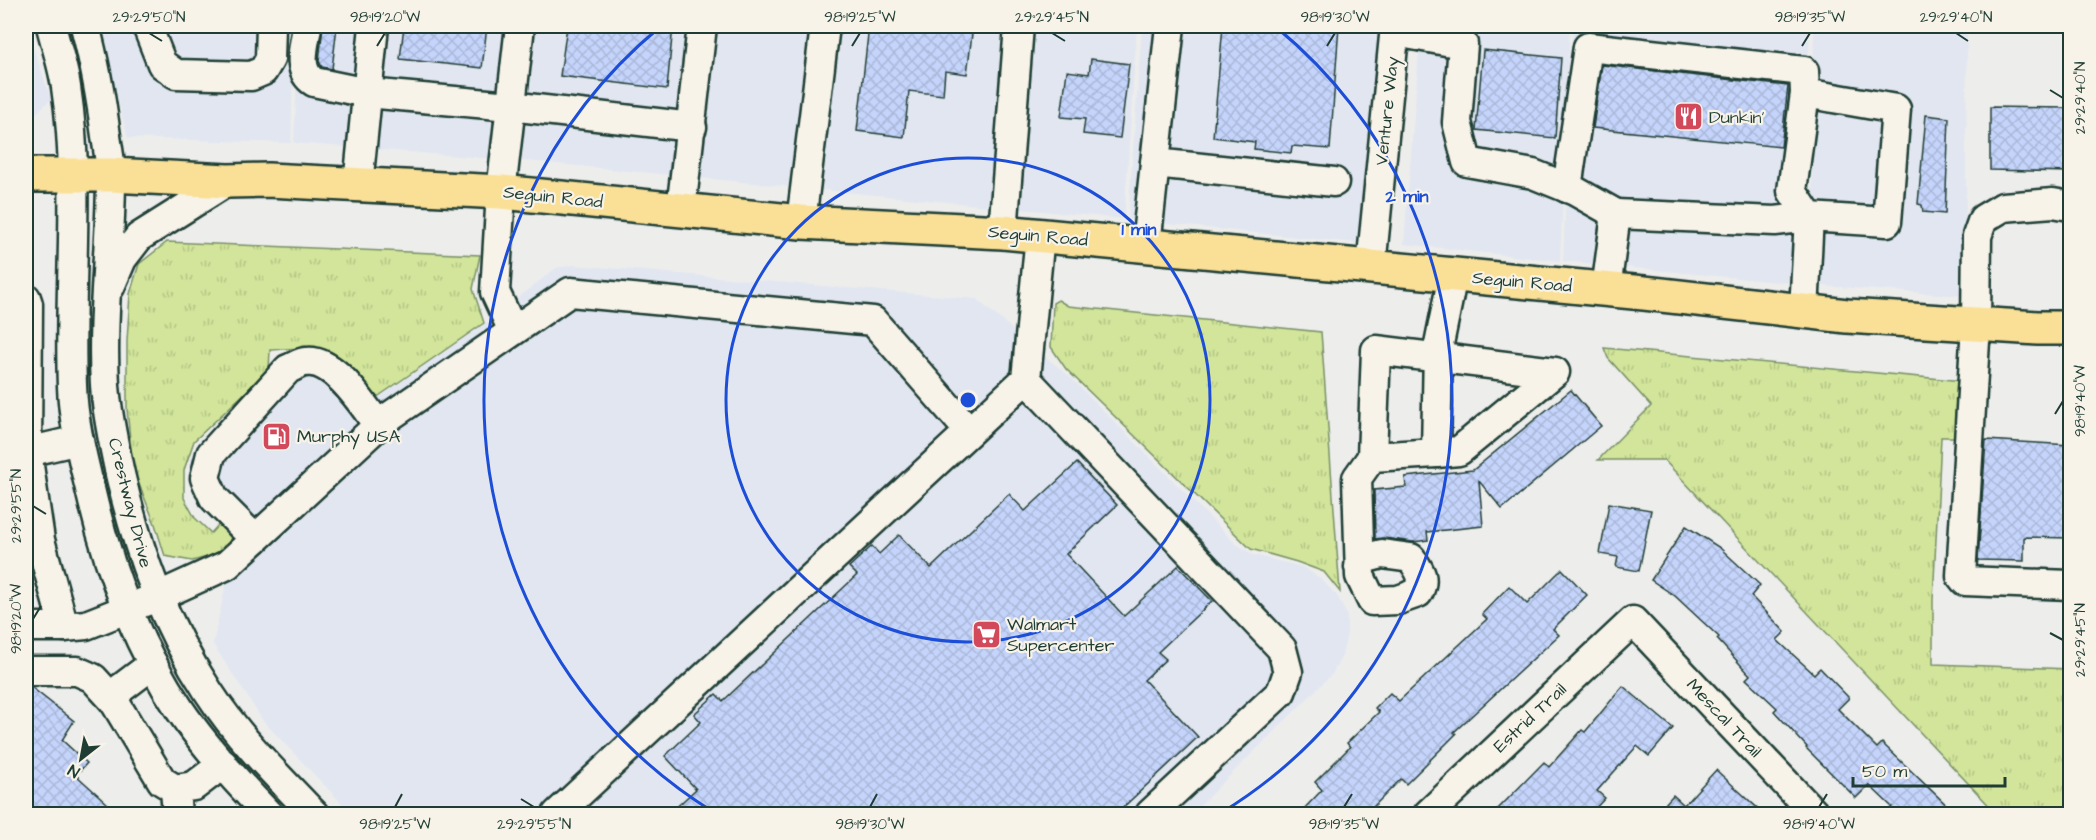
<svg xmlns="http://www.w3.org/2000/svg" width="2096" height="840" viewBox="0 0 2096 840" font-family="'Architects Daughter',sans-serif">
<defs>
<pattern id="grass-tufts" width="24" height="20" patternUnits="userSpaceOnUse" patternTransform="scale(1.5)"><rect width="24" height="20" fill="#d2e59a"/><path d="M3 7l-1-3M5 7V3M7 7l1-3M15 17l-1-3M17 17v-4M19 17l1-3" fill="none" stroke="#b4c585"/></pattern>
<pattern id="building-cross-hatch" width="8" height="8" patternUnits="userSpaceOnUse" patternTransform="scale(1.5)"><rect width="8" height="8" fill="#c5d4fb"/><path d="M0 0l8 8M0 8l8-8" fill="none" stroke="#a9b7d8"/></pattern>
</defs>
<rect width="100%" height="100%" fill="#ededec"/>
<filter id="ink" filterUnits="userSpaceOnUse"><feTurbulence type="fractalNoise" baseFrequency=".0167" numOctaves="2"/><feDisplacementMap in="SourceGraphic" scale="12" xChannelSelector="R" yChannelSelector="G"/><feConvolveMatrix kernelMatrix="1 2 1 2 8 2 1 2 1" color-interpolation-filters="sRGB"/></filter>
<g filter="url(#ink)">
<g fill="#e1e6f0">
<path d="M98,26H294L291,143L128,138Z"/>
<path d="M299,26H511L497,159L294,143Z"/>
<path d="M517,26H1137L1124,219L506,159Z"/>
<path d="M1142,26H1379L1357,243L1128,220Z"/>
<path d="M1421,26H1570L1560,261L1404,244Z"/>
<path d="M1573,26H1810L1801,284L1563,261Z"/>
<path d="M1814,26H1916L1967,32L1965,296L1811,285Z"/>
<path d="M26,27L51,99L26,123Z"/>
<path d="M574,265L976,299L1070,377L1235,543L1253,555L1303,567L1320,578L1338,597L1347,616V633L1342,656L1332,674L1191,814H352L264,722L213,644L236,536L191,486L189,465L197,444L292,352L374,401L485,324L556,268Z"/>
</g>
<g fill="url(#grass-tufts)" stroke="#789167" stroke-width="1.5">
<path d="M167,242L480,255L473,289L484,323L373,400C365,388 344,358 332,353C313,345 290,349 270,350L269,370L194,441L184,470V498L195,518L211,533L220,523L232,540L219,554L192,561L165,556L155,524L133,469L127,409V341L130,294L139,264Z"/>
<path d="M1058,300L1068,306L1321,332L1340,592L1324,572L1297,562L1251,549L1066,369L1051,347L1053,303Z"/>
<path d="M1604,348L1963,381L1957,437H1941L1933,600V664L2070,669V814H1997L1664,460H1598L1651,406L1608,358Z"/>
</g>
<g fill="url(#building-cross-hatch)" stroke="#1f3d34" stroke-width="1.5">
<path d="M323,26H337L332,69L322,67L319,61Z"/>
<path d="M404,26H487L482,68L400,59Z"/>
<path d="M567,26H673L667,89L560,76Z"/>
<path d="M869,26H973L967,74L945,71L943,95L909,91L904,137L857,131Z"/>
<path d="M1223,26H1339L1330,149L1292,146L1291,153L1254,149L1255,142L1213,137Z"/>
<path d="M1483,50L1561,58L1555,138L1476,130Z"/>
<path d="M1091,59L1129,64L1120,138L1083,134L1085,119L1061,117L1067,71L1089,74Z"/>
<path d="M1602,65L1788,86L1781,147L1593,128Z"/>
<path d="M1990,107L2070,108V172L1990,170Z"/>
<path d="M1926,115L1949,118L1945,214L1923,212L1922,205L1918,204Z"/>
<path d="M1571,390L1601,426L1502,509L1479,481L1483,526L1427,532L1428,540L1413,542L1384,538L1375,539L1374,490L1406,487L1405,477L1473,470Z"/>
<path d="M1986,440L2070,445L2069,538L2024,537V561L1978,560Z"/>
<path d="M1077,463L1117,505L1066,554L1124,616L1178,566L1212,601L1158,652L1166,659L1144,680L1198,737L1116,814H669L696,789L665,756L701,722L694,714L716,694L723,701L857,575L849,567L872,546L879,554L899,535L931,568L1009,494L1025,511Z"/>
<path d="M1609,503L1651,510L1639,571L1616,567L1618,557L1600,554Z"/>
<path d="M1686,526L1720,548L1760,585L1751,596L1785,632L1777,640L1814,674L1820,668L1849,698L1838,709L1877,748L1882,743L1956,814H1884L1892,807L1869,785L1856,798L1806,748L1807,747L1774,711L1777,708L1746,679L1750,675L1717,639L1719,637L1675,596L1651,580Z"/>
<path d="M1562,569L1587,595L1553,629L1559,635L1454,732L1456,734L1406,784L1401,779L1366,814H1299L1322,790L1315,782L1350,747L1347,743L1379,712L1375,708L1390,693L1399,701L1487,619L1482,614L1509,586L1527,604Z"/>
<path d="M1623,686L1673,728L1649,756L1637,746L1597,791L1605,798L1590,814H1493L1544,762L1549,767L1582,730L1585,732Z"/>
<path d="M26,687H31L74,721L62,740L87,763L76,775L119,814H26Z"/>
<path d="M1716,770L1764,814H1656L1673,795L1684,805Z"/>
</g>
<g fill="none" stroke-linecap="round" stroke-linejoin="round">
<defs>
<g id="minor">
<path d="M51,26C56,46 63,66 66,87C81,186 68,286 72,386C73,421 82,455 90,489C108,567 135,643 180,710C205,747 237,782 268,814"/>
<path d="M85,26C95,63 101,98 106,136C108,150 111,164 111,177C111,246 101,316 105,385C107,415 114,445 120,474C138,552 164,624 208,691C237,736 277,776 314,814"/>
<path d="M147,26L162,64L176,74L251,76L263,71L270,59L271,26"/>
<path d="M307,26C305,44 295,70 314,82L367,93L510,106L692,127"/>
<path d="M1395,32L1463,44L1457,122L1467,162L1533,174L1575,191L1616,214L1606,290"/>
<path d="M1155,163L1334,182"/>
<path d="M358,185L374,26"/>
<path d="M1567,188L1588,47L1804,71L1805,93"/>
<path d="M2070,206L2053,203L2003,207L1983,219L1977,236L1976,324L1961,576L1965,581L2070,585"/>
<path d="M681,210L702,26"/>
<path d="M1616,214L1775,221L1809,217L1887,222L1896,109L1805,93L1792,191L1809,217L1804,311"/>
<path d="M801,222L825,26"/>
<path d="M1003,232L1019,26"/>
<path d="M1146,245L1170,26"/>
<path d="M1371,267L1395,26"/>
<path d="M110,287L122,259L139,237L228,181"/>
<path d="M26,298L28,304L27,452L40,540L64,627"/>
<path d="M513,331L495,292L501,192L520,26"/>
<path d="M1026,379L1282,649L1288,672L1281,692L1150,814"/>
<path d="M27,452L79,440"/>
<path d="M1372,457L1376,350L1555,372L1459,451L1436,453"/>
<path d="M255,539L214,498L205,478L211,454L288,369C294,367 300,362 306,362C334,358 363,405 378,425"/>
<path d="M1359,567L1363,559L1382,554L1411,558C1420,571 1426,578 1418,593L1398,600L1372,601L1360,576L1357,478L1372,457L1436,453L1438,349L1453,275"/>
<path d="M26,627H64L86,625L157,597L227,565L383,421L570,292L873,321L969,431"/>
<path d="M153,664L120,689L114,701L162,781L175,789L194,786L223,764"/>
<path d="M26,671H77L93,678L114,701"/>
<path d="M175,789L177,814"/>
<path d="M557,814L1026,379L1040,235"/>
<path d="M1428,814L1633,621L1815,814"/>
</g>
<path id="major" d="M26,175H111L228,181L268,180L501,192L801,222L1003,232L1644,293L1847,316L2038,328H2070"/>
</defs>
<use href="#minor" stroke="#1f3d34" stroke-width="33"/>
<use href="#major" stroke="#1f3d34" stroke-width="38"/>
<use href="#minor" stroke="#f7f3e8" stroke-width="28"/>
<use href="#major" stroke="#fadf96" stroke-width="33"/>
</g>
</g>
<path fill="none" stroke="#1f3d34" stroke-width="2" d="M149,33L162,41M1052,33L1065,41M1956,33L1968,41M377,46L385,33M852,46L860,33M1327,46L1335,33M1802,46L1810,33M2050,90L2063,98M2055,414L2063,401M33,506L46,514M33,619L41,606M2050,633L2063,640M521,799L534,807M395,807L402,794M870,807L877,794M1344,807L1352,794M1819,807L1827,794"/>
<g fill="none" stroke="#1d4ed8" stroke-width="3">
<circle cx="968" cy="400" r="242"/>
<path d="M715 813A484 484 0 0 1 660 27M1276 27A484 484 0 0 1 1221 813"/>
</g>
<defs>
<symbol id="restaurant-square" viewBox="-11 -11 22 22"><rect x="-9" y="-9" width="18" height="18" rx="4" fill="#d1495b" stroke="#f7f3e8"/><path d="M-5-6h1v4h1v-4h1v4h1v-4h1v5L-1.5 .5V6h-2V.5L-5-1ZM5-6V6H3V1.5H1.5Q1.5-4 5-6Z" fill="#fff"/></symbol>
<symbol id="fuel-square" viewBox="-11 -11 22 22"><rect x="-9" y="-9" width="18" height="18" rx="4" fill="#d1495b" stroke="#f7f3e8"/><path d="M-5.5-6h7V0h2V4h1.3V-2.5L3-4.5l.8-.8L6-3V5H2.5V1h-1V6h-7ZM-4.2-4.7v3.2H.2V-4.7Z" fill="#fff"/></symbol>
<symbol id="supermarket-square" viewBox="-11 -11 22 22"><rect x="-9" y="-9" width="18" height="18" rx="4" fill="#d1495b" stroke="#f7f3e8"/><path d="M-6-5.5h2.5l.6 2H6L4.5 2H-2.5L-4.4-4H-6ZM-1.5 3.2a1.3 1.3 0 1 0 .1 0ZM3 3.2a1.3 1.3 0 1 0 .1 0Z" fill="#fff"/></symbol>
</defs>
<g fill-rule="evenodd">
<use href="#restaurant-square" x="1672" y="100" width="33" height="33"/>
<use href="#fuel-square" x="260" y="420" width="33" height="33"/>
<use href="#supermarket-square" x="970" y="618" width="33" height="33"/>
</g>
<g text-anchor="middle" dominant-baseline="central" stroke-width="4.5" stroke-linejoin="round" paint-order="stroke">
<g font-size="18" fill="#1f3d34" stroke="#f7f3e8">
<text transform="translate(1387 111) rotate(-84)">Venture Way</text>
<text transform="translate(553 197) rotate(6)">Seguin Road</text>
<text transform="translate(1038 236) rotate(5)">Seguin Road</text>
<text transform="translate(1522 282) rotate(5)">Seguin Road</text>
<text transform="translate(130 503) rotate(76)">Crestway Drive</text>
<text transform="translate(1530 718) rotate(-43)">Estrid Trail</text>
<text transform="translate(1724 718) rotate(47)">Mescal Trail</text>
</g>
<g font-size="18" fill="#1f3d34" stroke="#f7f3e8" text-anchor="start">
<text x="1709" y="117">Dunkin'</text>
<text x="297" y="436">Murphy USA</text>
<text x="1007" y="624">Walmart<tspan x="1007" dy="21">Supercenter</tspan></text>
</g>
</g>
<circle cx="968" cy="400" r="9" fill="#1d4ed8" stroke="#f7f3e8" stroke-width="3"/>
<g font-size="18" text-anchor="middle" font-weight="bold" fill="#1d4ed8" stroke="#f7f3e8" stroke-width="4.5" stroke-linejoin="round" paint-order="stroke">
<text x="1407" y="202">2 min</text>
<text x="1139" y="235">1 min</text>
</g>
<rect width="2096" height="840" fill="none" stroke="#f7f3e8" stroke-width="66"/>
<g transform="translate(81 759) rotate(211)" stroke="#f7f3e8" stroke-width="4.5" paint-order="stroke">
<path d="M0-4.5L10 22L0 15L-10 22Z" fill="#1f3d34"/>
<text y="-9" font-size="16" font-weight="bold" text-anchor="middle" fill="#1f3d34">N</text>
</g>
<path d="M1853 777v9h152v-9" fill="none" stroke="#1f3d34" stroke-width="3"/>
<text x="1862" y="777" font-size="18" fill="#1f3d34" stroke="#f7f3e8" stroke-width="4.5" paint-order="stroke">50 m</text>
<rect x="33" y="33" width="2030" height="774" fill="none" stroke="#1f3d34" stroke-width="2"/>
<g font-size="15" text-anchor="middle" fill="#1f3d34">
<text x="149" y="22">29°29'50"N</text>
<text x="385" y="22">98°19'20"W</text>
<text x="860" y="22">98°19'25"W</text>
<text x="1052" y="22">29°29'45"N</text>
<text x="1335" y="22">98°19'30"W</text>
<text x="1810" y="22">98°19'35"W</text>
<text x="1956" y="22">29°29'40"N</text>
<text transform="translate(2080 98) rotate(-90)" y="5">29°29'40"N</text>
<text transform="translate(2080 401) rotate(-90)" y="5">98°19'40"W</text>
<text transform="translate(16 506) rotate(-90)" y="5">29°29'55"N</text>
<text transform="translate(16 619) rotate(-90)" y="5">98°19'20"W</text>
<text transform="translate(2080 640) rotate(-90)" y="5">29°29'45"N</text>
<text x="395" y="829">98°19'25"W</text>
<text x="534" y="829">29°29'55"N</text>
<text x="870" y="829">98°19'30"W</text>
<text x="1344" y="829">98°19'35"W</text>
<text x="1819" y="829">98°19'40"W</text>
</g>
</svg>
